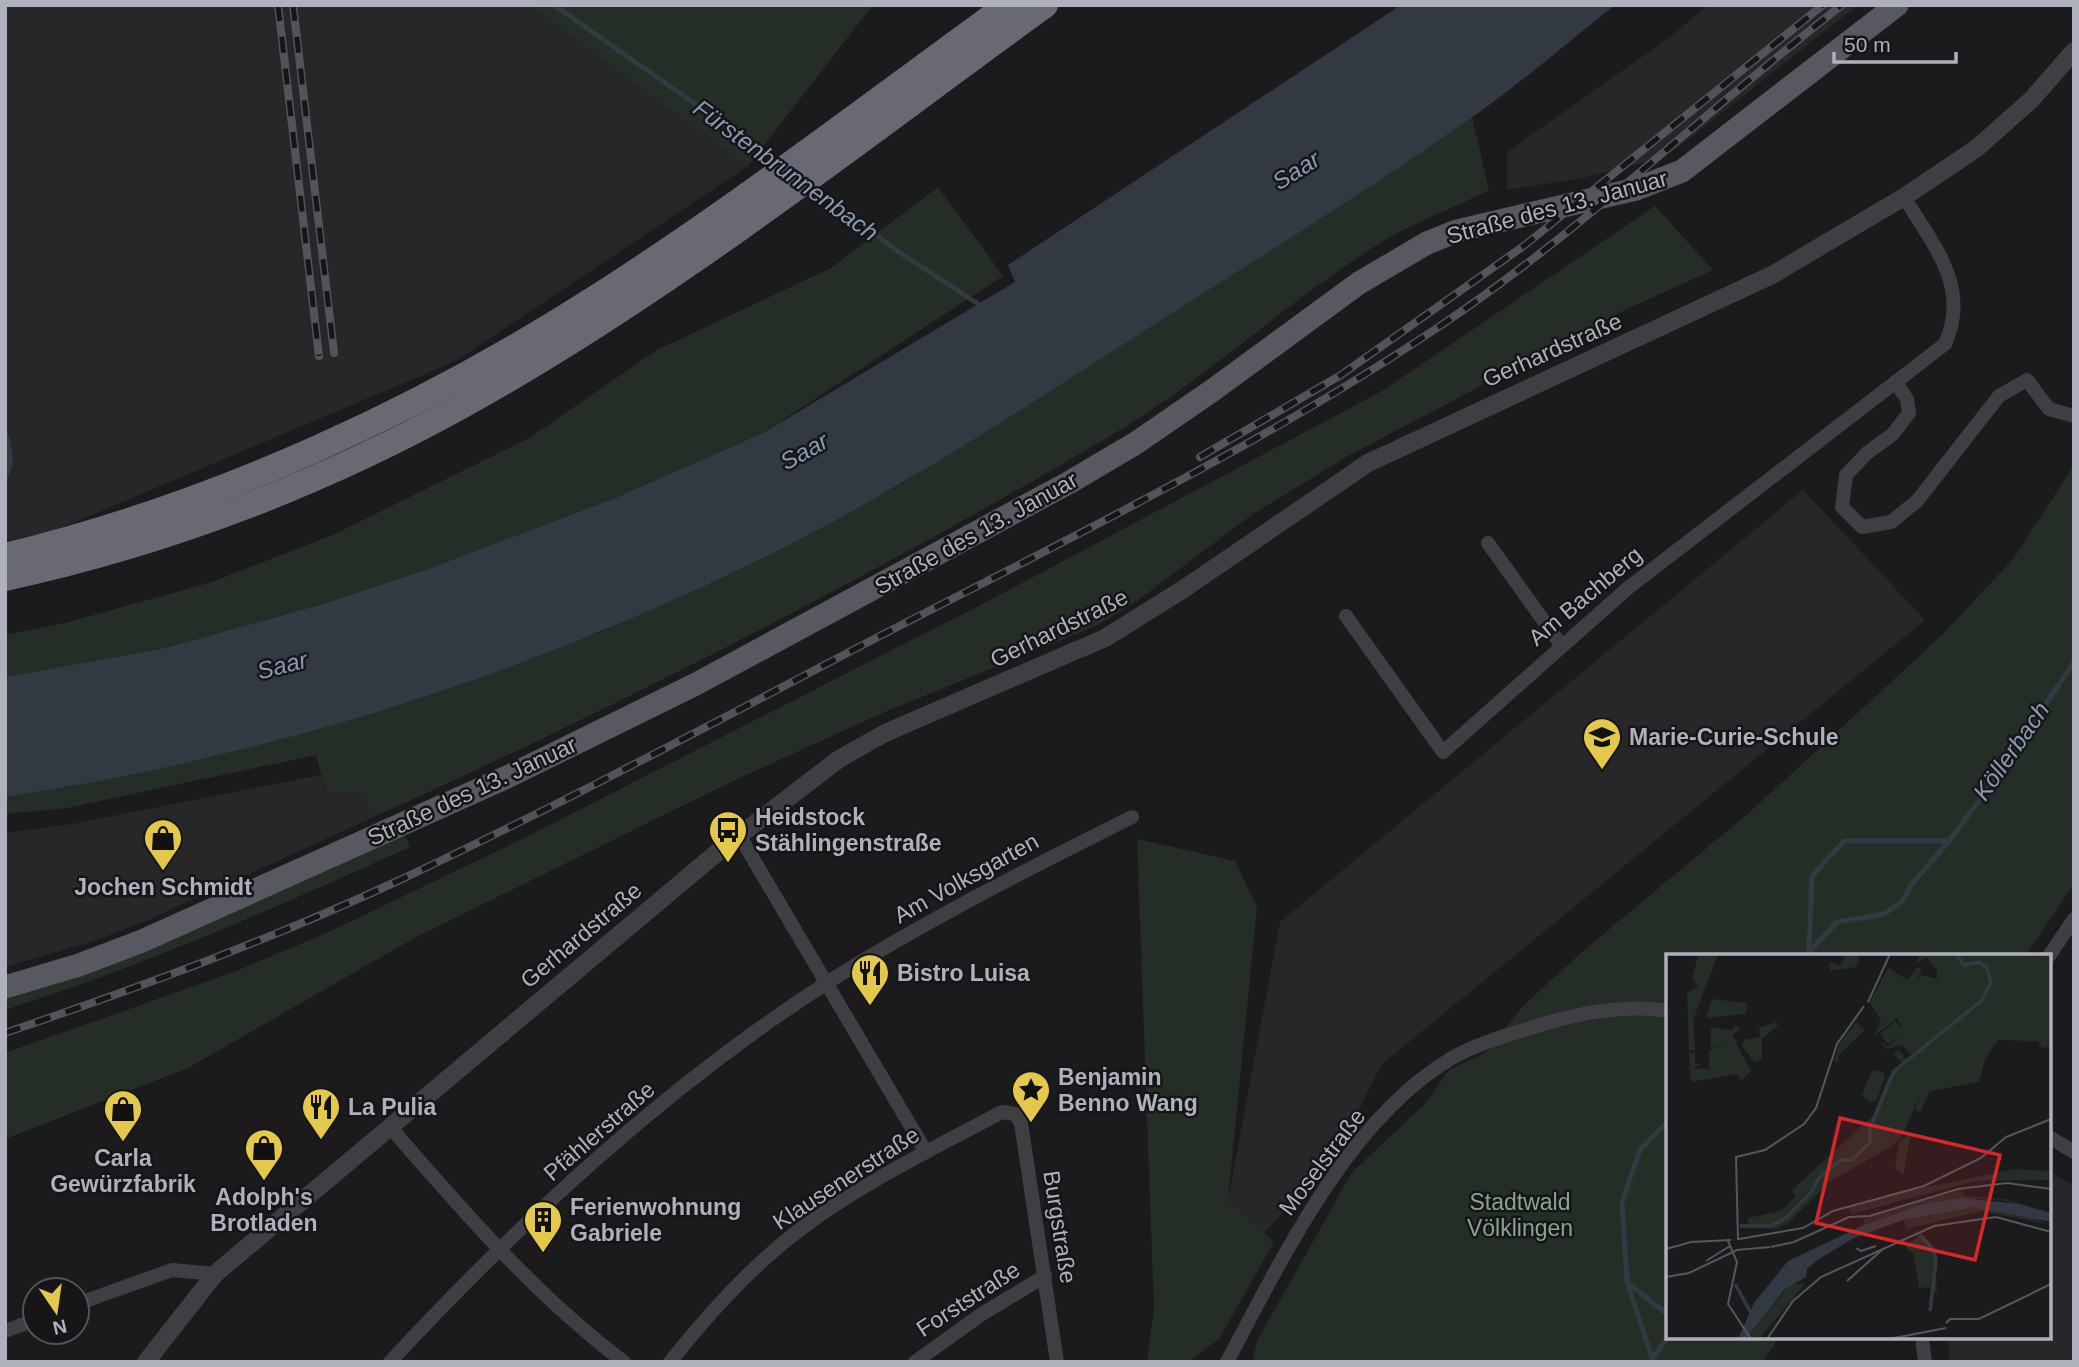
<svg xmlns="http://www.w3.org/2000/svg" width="2079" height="1367" viewBox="0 0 2079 1367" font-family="Helvetica,sans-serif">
<rect width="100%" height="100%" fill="#1b1b1d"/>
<g fill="#27272a">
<path d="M5,5H528L747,167L456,361L56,530L5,541Z"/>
<path d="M1708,5H1858L1680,146L1658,159L1583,178L1507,190V152L1670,37Z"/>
<path d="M1803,490L1925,620L1382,1064L1344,1138L1305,1190L1264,1233L1228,1200L1280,922Z"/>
<path d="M321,775L326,791H356L376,816L146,921L97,940L5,967V833L72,824Z"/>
<path d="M2049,1171L2074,1186V1362H1949L1948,1337H2049Z"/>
</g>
<g fill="#252d27">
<path d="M528,5H873L747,167Z"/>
<path d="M1472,117L1489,190C1455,208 1418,220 1385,240C1288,300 1206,380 1107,438C871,577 626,703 376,816L356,791H326L316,755L67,808L5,814V797L74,786L599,633L808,535L903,483Z"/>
<path d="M938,187L1003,276L763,433L615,498L428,569L323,604L165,648L5,677V635L65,623L212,582L335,534L531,437L655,351L831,268Z"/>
<path d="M1655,206L1713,270L1625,310L1350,455L1253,514L1137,601L1098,625L880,714L729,783L416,937L188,1068L5,1139V1053L234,972L331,931L530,835L992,599L1382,391Z"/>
<path d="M2074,465V884L2025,956H1668V1337H1779L1764,1360L1252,1362L1257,1341L1352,1172L1424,1105L1449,1070L1485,1053L1524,1005L1583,951L1751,811L1941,636L2014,558Z"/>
<path d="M404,833L410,847C277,907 144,966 5,1010V997Z"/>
<path d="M1137,839L1235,861L1257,907L1228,1200L1274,1242L1219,1339L1188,1362H1147L1154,1309Z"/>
</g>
<g fill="#333942">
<path d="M1401,5H1615C1567,43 1521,83 1471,118C1370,189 1263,255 1158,322C1043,395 929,472 808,535C555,666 286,754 5,797V677L165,648L323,604L428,569L615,498L763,433L1015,282L1008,265Z"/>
<path d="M5,425C12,445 18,464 5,482Z"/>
</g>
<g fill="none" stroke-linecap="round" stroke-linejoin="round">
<g stroke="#333942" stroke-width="5">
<path d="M554,5L778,162"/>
<path d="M811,185L900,253L983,307"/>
<path d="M1809,952L1837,922L1884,914L1902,902L1911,885L1949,841"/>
<path d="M1806,956L1809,952L1812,876L1844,841H1949L1993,782L2074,662"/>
<path d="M1668,1121L1640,1150L1622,1202L1627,1282L1668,1315"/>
<path d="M1627,1282L1652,1358"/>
<path d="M1652,1359L1668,1337"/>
</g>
<g stroke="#3e3e43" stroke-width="14">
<path d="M1895,382L1907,399L1909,413L1893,434L1867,453L1846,475L1842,507L1862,527L1891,522L1917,501L1999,396L2027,380L2049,409L2074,416"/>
<path d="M1488,543L1561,645"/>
<path d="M1346,616L1443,752L1628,588L1945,344C1971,287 1933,245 1904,197"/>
<path d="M739,835L926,1152"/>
<path d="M2049,956L2074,919"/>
<path d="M390,1127C463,1211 535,1295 624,1362"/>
<path d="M2049,1137L2074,1152"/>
<path d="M77,1304L172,1270L215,1274"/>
<path d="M5,1331L35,1320"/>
<path d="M1922,1337L1925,1362"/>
<path d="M390,1362C520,1222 664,1088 825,984C923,922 1028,869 1132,817"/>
<path d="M670,1362C709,1313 752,1265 802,1228C864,1182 934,1148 1002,1112L1015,1114L1021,1123L1057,1362"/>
<path d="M915,1362L982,1314L1045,1276"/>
<path d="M1227,1362C1282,1259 1348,1119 1452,1058C1478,1043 1508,1035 1537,1026C1577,1013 1626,1004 1668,1011"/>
</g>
<path stroke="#3e3e43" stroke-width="18" d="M146,1362L215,1274L719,851L839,759L885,733L1105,638L1182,590L1368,463L1772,275L1904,197L1977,148L2031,100L2074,51"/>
<path stroke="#585960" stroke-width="23" d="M5,987L79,965L142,941L507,777L696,684L1070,482L1136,443L1213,390L1359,283L1427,243L1457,231L1636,189L1682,171L1897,5"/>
<g stroke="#686972" stroke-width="26">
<path d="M5,556C216,505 420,411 602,294C742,204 874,102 1008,5"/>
<path d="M5,578C166,543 321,484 465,404C667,292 857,141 1045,5"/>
</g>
<defs>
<g id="rail">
<path d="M278,5L319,356"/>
<path d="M293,5L334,353"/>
<path d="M1200,457L1341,375L1525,245L1823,5"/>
<path d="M5,1033C140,987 273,939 402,879C562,804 719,720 876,638C1068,539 1264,444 1443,324C1584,229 1708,109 1842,5"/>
</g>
</defs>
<use href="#rail" stroke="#53545a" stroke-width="8"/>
<use href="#rail" stroke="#161618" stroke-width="5" stroke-dasharray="16" stroke-linecap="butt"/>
</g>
<defs>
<symbol id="school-pin" viewBox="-11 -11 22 30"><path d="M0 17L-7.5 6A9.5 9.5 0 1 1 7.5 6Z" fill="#e4c84b" stroke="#161618"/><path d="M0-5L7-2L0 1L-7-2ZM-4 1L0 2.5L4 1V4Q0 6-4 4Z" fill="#111"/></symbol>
<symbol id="bus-pin" viewBox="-11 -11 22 30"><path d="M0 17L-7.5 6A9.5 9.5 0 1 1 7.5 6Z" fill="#e4c84b" stroke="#161618"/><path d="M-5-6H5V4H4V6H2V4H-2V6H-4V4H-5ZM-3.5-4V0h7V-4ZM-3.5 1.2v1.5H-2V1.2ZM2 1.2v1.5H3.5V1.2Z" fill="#111"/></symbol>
<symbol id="shop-pin" viewBox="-11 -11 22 30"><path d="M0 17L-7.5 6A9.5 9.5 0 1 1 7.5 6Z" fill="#e4c84b" stroke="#161618"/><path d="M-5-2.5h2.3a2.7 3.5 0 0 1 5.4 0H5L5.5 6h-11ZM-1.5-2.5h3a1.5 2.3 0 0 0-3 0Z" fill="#111"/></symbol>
<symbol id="restaurant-pin" viewBox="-11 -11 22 30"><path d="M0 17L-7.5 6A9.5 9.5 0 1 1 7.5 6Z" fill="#e4c84b" stroke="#161618"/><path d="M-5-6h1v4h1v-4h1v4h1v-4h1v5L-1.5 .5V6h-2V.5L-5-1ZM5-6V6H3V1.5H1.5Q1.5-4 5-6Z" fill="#111"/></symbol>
<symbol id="sight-pin" viewBox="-11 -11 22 30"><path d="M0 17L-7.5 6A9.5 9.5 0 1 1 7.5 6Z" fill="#e4c84b" stroke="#161618"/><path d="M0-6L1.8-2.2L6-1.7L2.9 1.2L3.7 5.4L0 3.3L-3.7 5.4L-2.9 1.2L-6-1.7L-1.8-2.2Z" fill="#111"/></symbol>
<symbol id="building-pin" viewBox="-11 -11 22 30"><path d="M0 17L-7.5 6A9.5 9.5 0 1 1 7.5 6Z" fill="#e4c84b" stroke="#161618"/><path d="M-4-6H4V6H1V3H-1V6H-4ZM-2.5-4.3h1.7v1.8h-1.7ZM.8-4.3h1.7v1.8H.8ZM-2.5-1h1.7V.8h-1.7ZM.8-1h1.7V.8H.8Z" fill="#111"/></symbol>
</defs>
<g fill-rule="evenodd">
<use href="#school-pin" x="1580" y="715" width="44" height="60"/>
<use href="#bus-pin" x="706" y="808" width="44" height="60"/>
<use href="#shop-pin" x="141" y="816" width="44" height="60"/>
<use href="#restaurant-pin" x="848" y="951" width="44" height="60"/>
<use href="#sight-pin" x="1009" y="1068" width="44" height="60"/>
<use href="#restaurant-pin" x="299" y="1085" width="44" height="60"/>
<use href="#shop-pin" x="101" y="1087" width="44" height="60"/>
<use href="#shop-pin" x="242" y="1126" width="44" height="60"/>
<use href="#building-pin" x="521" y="1198" width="44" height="60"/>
</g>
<g text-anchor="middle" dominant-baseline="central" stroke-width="5" stroke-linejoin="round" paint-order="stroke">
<g font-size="23" fill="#aeb0bb" stroke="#161618">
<text transform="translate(1557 207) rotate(-15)">Straße des 13. Januar</text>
<text transform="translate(1552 350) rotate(-24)">Gerhardstraße</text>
<text transform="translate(976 533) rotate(-29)">Straße des 13. Januar</text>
<text transform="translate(1585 596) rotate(-40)">Am Bachberg</text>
<text transform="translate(1059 628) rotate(-26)">Gerhardstraße</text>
<text transform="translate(472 791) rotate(-25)">Straße des 13. Januar</text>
<text transform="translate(966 878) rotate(-29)">Am Volksgarten</text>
<text transform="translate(581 935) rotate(-40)">Gerhardstraße</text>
<text transform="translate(599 1131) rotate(-41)">Pfählerstraße</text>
<text transform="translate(1322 1162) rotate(-53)">Moselstraße</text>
<text transform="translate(846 1178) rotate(-33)">Klausenerstraße</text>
<text transform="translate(1060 1227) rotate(81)">Burgstraße</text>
<text transform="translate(968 1299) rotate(-33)">Forststraße</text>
</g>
<g font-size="23" font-weight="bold" fill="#aeb0bb" stroke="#161618" text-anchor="start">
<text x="1629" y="737">Marie-Curie-Schule</text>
<text x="755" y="817">Heidstock<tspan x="755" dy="26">Stählingenstraße</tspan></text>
<text x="163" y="887" text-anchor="middle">Jochen Schmidt</text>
<text x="897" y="973">Bistro Luisa</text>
<text x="1058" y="1077">Benjamin<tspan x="1058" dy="26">Benno Wang</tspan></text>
<text x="348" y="1107">La Pulia</text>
<text x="123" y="1158" text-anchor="middle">Carla<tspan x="123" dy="26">Gewürzfabrik</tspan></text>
<text x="264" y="1197" text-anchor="middle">Adolph's<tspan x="264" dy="26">Brotladen</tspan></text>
<text x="570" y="1207">Ferienwohnung<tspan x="570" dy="26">Gabriele</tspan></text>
</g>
<g font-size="23" fill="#87a48d" stroke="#161618">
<text x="1520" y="1202">Stadtwald<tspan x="1520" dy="26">Völklingen</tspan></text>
</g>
<g font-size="24" font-style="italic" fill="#8999b3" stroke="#161618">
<text transform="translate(786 170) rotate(36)">Fürstenbrunnenbach</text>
<text transform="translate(1296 170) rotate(-32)">Saar</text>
<text transform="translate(804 451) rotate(-29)">Saar</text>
<text transform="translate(282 665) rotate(-14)">Saar</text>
<text transform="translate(2011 751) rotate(-55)">Köllerbach</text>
</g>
</g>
<g transform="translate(1666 954)">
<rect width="385" height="385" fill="#1b1b1d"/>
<path d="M172,0L194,1L190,13L164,17L163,8L174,12L178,3ZM254,0H385V93L376,94L372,87L332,86L320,103L313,128L264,137L254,158L249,156L255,139L237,180L226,192L165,227L122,269L110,275L81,273L82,264L115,257L130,242L126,236L207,162L222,123L237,110L227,100L233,95L240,106L246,102L236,91L221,95L213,88L222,92L238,78L222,90L214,80L229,67L238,77L231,64L207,83L215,67L204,48L222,14L242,26L251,13L256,16L250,28L256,21L271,25V17L261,3L250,10ZM52,1L27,66L29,96L23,97L21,39L32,33L26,24L32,2ZM46,45L81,49L80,60L40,64ZM111,68L112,71L96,85V104L89,109L76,92L78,86L94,83L93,74ZM190,68L199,76L172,102L173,108L168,107L174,89ZM69,71L74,75L67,81L70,89L85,117L75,127L71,120L25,128L23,99L29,98V110H34L27,115H43V96L62,88L45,94V74L67,76ZM206,116L217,118L219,124L211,145L204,149L196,141ZM246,178L244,185L237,221L229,214L233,188ZM349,215L385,217V226L309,227L186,260L183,254L236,238ZM295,236L299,242L339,245L385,259L336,246L295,244L257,250L198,271V265ZM308,253L346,257L385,271L315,257L241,275L237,267L258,259ZM255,280L269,296L271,339L266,338V333L253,334L247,299L239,293ZM125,329L139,330L94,384L80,385Z" fill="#252d27"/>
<path d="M295,244L353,250L385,259V268L308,253L237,266L188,284L153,305L141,315L140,323L118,336L80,385H72L88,349L122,307L198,271L257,250Z" fill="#333942"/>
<path fill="none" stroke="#333942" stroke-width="3.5" d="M74,272H104L120,264L145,239L152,225L175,206H186L204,188V174L228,117L315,47L325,29L321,14L313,8L298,11L290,0M254,281L268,296L270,307L264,357M69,330L85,359"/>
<path fill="none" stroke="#56575c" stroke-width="2" d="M202,48L224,0M73,285L137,274L167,257L258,232L315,204L340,183L385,165M72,286L70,203L99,196L138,170L150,154L171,90L198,52M62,287L71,308L62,350L85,385M105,293L128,288L183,263L204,262L292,235L341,229L385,235M190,294L195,297L210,292M0,295L25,288L65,286M40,307L64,292M0,323L23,319L71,296L104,293M181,327L217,295M280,369L284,365H313L385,330M101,385L127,347L155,323L268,272L330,263L385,278M223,385L280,374"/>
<path fill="#d62828" fill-opacity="0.15" stroke="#d62828" stroke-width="3.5" d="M174,164L334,201L309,306L150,269Z"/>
<rect width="385" height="385" fill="none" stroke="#aeb0bb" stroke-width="3.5"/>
</g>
<rect width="2079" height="1367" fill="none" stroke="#aeb0bb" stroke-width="14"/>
<g transform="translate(56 1311) rotate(167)"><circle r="33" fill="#161618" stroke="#535459" stroke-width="2"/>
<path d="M0-5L12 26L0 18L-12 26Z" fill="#e4c84b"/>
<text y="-10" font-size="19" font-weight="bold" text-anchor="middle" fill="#aeb0bb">N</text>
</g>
<path d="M1834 52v10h122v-10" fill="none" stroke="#aeb0bb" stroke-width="3.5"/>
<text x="1844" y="52" font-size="21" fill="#aeb0bb" stroke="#161618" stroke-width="5" paint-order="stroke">50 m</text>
</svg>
